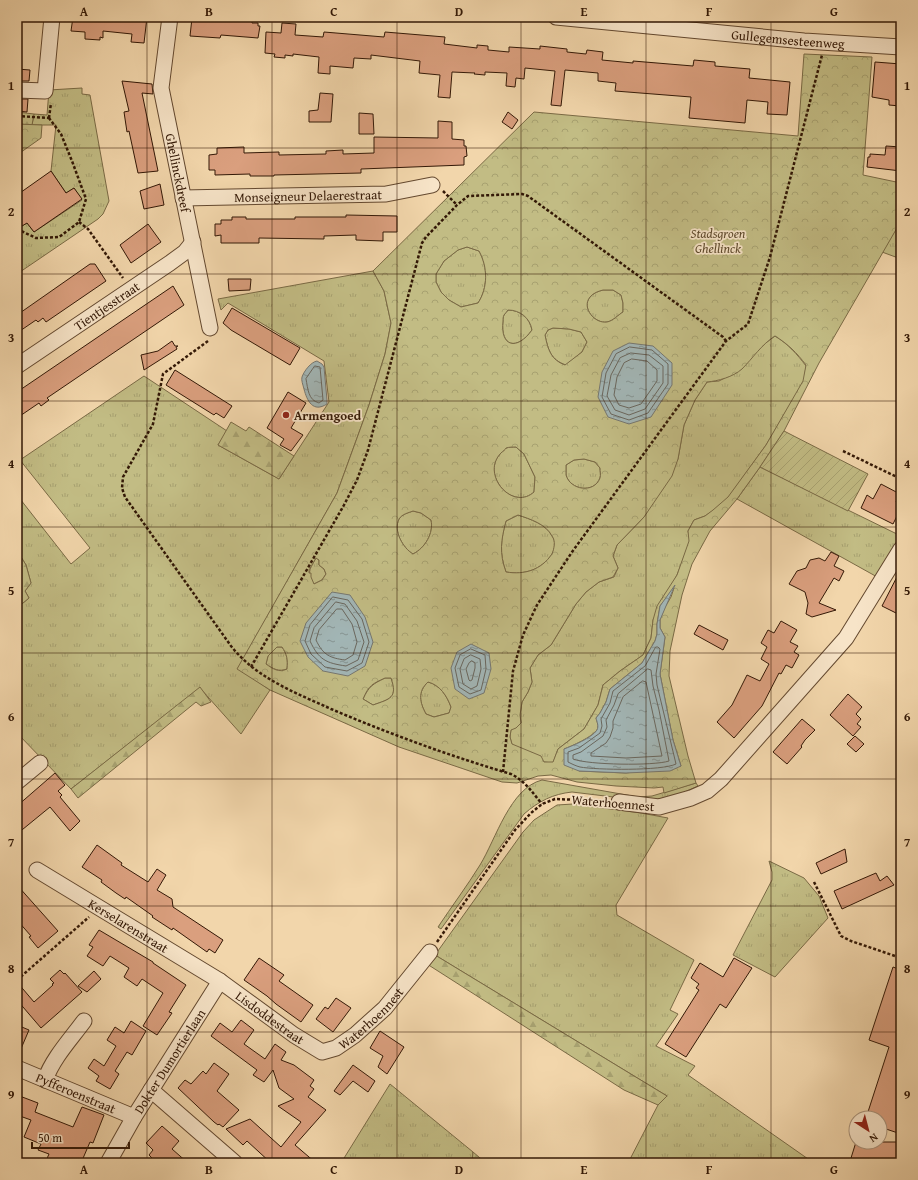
<svg xmlns="http://www.w3.org/2000/svg" width="918" height="1180" viewBox="0 0 918 1180" font-family="'Gentium Book Plus',serif">
<defs>
<pattern id="grass-tufts" width="24" height="20" patternUnits="userSpaceOnUse"><rect width="24" height="20" fill="#c2bc84"/><path d="M3 7l-1-3M5 7V3M7 7l1-3M15 17l-1-3M17 17v-4M19 17l1-3" fill="none" stroke="#a7a170"/></pattern>
<pattern id="forest-firs" width="22" height="20" patternUnits="userSpaceOnUse"><rect width="22" height="20" fill="#c2bc84"/><path d="M5 1l3.5 6h-7zM16 11l3.5 6h-7z" fill="#a7a170"/></pattern>
<pattern id="park-crowns" width="20" height="18" patternUnits="userSpaceOnUse"><rect width="20" height="18" fill="#c2bc84"/><path d="M2 6a3 3 0 1 1 6 0M12 15a3 3 0 1 1 6 0" fill="none" stroke="#a7a170"/></pattern>
<pattern id="garden-furrows" width="10" height="10" patternUnits="userSpaceOnUse"><rect width="10" height="10" fill="#c2bc84"/><path d="M-1 1l2-2M0 10L10 0M9 11l2-2" fill="none" stroke="#a7a170"/></pattern>
<pattern id="water-ripples" width="26" height="14" patternUnits="userSpaceOnUse"><rect width="26" height="14" fill="#a2b6b6"/><path d="M2 4q2-2 4 0t4 0M15 11q2-2 4 0t4 0" fill="none" stroke="#859392"/></pattern>
</defs>
<rect width="100%" height="100%" fill="#f2d6ab"/>
<filter id="stains"><feTurbulence type="fractalNoise" baseFrequency=".005" numOctaves="4"/><feColorMatrix values="0 0 0 0 .2 0 0 0 0 .09 0 0 0 0 .02 0 0 0 .5 -.17"/></filter>
<radialGradient id="worn" r=".72"><stop offset=".6" stop-color="#630" stop-opacity="0"/><stop offset="1" stop-color="#630" stop-opacity=".3"/></radialGradient>
<g fill="url(#grass-tufts)" stroke="#7a6a45">
<path d="M82,88V94L90,95L109,201L103,214L98,219L17,274V219L22,226L27,223L34,232L82,200L74,188L66,193L51,171L56,125H32L34,114L47,115L49,90Z"/>
<path d="M901,221V259L882,252Z"/>
<path d="M467,247L479,251C488,267 488,288 478,303L461,307L449,300L441,292L436,282V274L444,261L458,250Z"/>
<path d="M373,271L384,291L391,323L385,354L369,405L337,493L238,668L270,690L241,734L200,688L71,789L17,733V608L29,598L25,591L31,583L26,565L18,552L17,495L71,564L90,548L20,460L144,376L227,431L218,445L279,479L329,402L324,361L228,303L221,310L218,299Z"/>
<path d="M603,290H613L621,295L623,303V312C618,315 613,321 607,322C595,324 581,308 590,297C593,293 599,291 603,290Z"/>
<path d="M508,310C520,310 530,318 532,330C517,351 500,347 503,321C503,319 503,317 504,315C504,314 508,311 508,310Z"/>
<path d="M553,328L569,329L581,332L587,342L582,352L566,365C551,360 548,350 545,335L548,330Z"/>
<path d="M775,336C788,344 797,354 806,366L804,381L766,445L728,498L714,510L705,516L694,520L688,531L690,541L677,575L653,620L651,638L643,655L620,671L603,685L598,705L584,729L558,749L553,763L544,762L512,745L510,737L511,729L521,723L520,715L522,702L528,692L532,682L530,668L538,655L551,645L576,604L586,592L599,582L614,577L618,568L613,556L617,545L644,517L678,459L684,425L695,400L707,382L719,381L740,370L757,351L767,342Z"/>
<path d="M516,447L524,454L535,477L534,492C512,512 479,473 502,452C502,452 506,449 506,448C509,447 513,447 516,447Z"/>
<path d="M584,459L595,462L600,468C600,471 601,475 600,478C594,494 570,490 566,475C566,472 566,468 566,465L574,460Z"/>
<path d="M760,467L901,536V542L879,578L737,499Z"/>
<path d="M413,511L421,513L431,520C434,533 425,548 413,554C403,548 393,531 399,519C402,514 408,513 413,511Z"/>
<path d="M518,515C530,519 546,524 552,536C556,541 555,549 552,554C541,570 525,575 506,572C499,553 501,539 506,521Z"/>
<path d="M316,558L319,560V565L324,569L326,574L322,580L314,584C306,573 310,569 316,558Z"/>
<path d="M277,647H282C287,654 288,660 287,669C279,672 273,669 266,664L268,656Z"/>
<path d="M385,678H391C398,698 390,699 373,705L363,699C369,686 373,684 385,678Z"/>
<path d="M428,682C440,685 447,696 451,707L449,713L434,717L426,714C420,703 417,692 428,682Z"/>
<path d="M542,780L638,797L652,796L696,783L698,786L678,795L661,800H638L572,792C553,794 539,801 524,814L441,929L438,927C452,906 467,886 480,865C496,839 510,788 542,780Z"/>
<path d="M573,804L641,813L668,818L616,905L617,915L694,960L670,1010L678,1014L656,1046L695,1066L688,1075L811,1161L810,1163H628L658,1105L667,1096L435,955L523,832L534,820L557,805Z"/>
<path d="M769,861L804,878L819,896L828,918L775,977L733,955L772,880V872Z"/>
<path d="M390,1084L473,1152L472,1163H341Z"/>
</g>
<g fill="url(#forest-firs)" stroke="#7a6a45">
<path d="M17,112L34,114L32,125L17,124Z"/>
<path d="M231,422L246,431L249,427L294,456L279,479L218,445Z"/>
<path d="M17,542L18,552L26,565L31,583L25,591L29,598L17,608Z"/>
<path d="M200,687L211,702L201,706L196,702L78,798L71,789Z"/>
<path d="M435,955L667,1096L658,1105L624,1090L427,964Z"/>
<path d="M473,1152L486,1163H472Z"/>
</g>
<g fill="url(#park-crowns)" stroke="#7a6a45" fill-rule="evenodd">
<path d="M804,54L872,57L863,175L901,183V221L819,363L784,431L760,467L737,499L710,531L692,564L682,595L670,651L669,676L688,756L696,783L664,793L663,787L654,788L616,786L577,782L551,775L538,776L517,783L502,782L399,747L270,690L237,669L337,493L369,405L385,354L391,323L384,291L373,271L534,112L798,136ZM467,247L479,251C488,267 488,288 478,303L461,307L449,300L441,292L436,282V274L444,261L458,250ZM603,290H613L621,295L623,303V312C618,315 613,321 607,322C595,324 581,308 590,297C593,293 599,291 603,290ZM508,310C520,310 530,318 532,330C517,351 500,347 503,321C503,319 503,317 504,315C505,313 507,312 508,310ZM553,328L569,329L581,332L587,342L582,352L565,365C551,360 548,350 545,335L548,330ZM775,336C788,344 797,353 806,365L803,381L766,445L728,497L713,510L705,516L694,520L688,531L689,541L677,575L657,606L653,620L651,638L643,655L620,671L603,685L598,705L584,729L558,749L553,762H544L541,756L512,744L510,737L511,730L516,728L521,723L520,715L522,702L528,692L532,682L530,668L538,655L551,645L576,604L586,592L599,582L613,577L618,568L613,556L617,545L644,517L672,476L678,459L684,425L695,400L707,382C718,381 733,377 742,369C753,358 761,345 775,336ZM516,447L524,454L535,477L534,492C512,512 479,473 502,452C502,452 506,449 506,448C509,447 513,447 516,447ZM584,459L595,462L600,468C600,471 601,475 600,478C594,494 570,490 566,475C566,472 566,468 566,465L574,460ZM413,511L421,513L431,520C434,533 425,548 413,554C403,548 393,531 399,519C402,514 408,513 413,511ZM518,515C530,519 546,524 552,536C556,541 554,549 552,554C541,570 525,575 506,572C499,553 501,540 506,521ZM316,558L319,560V565L324,569L326,574L322,580L314,584L311,577V573H309V570ZM674,588L671,597L664,609L660,620V628L665,637L660,674L673,740L681,766L626,773L579,771L564,749C572,746 592,737 597,730C599,726 597,722 596,718L600,713L606,702L610,689L642,663L655,641L657,634V624L660,606ZM277,647H282C287,654 288,660 287,669C279,673 273,669 266,664L268,656ZM385,678H391C398,698 390,699 373,705L363,699C369,685 372,684 385,678ZM428,682C440,685 447,696 451,707L449,713L434,717L426,714C420,703 417,692 428,682Z"/>
<path d="M17,124L42,125L41,138L17,155Z"/>
</g>
<path fill="url(#garden-furrows)" stroke="#7a6a45" d="M784,431L868,474L848,511L760,467Z"/>
<g fill="url(#water-ripples)" stroke="#767770">
<path d="M629,343L653,346L672,363V385L651,417L629,424L608,417L598,397L602,372L613,351Z"/>
<path d="M317,361L322,364L324,367L327,400V404C313,413 307,401 304,389C303,385 301,380 302,377C304,371 311,362 317,361Z"/>
<path d="M675,585L660,620V628L665,637L660,674L673,740L681,766L670,771L626,773L579,771L564,765V749C572,746 592,738 597,730C599,726 597,722 596,718L600,713L606,702L610,689L642,663L655,641L657,634V624L660,606Z"/>
<path d="M332,592L350,595L365,617L373,642L365,666L348,676L323,671L308,657L300,641L306,623Z"/>
<path d="M471,644L489,653L491,669L484,693L469,699L455,689L451,668L457,652Z"/>
</g>
<g fill="none" stroke-linecap="round" stroke-linejoin="round">
<g stroke="#6a675e" stroke-width="1">
<path d="M630,347L652,350L668,364V384L648,413L629,420L611,414L602,397L606,373L616,354Z"/>
<path d="M631,353L649,355L663,366V383L645,409L629,415L615,410L607,396L611,375L620,358Z"/>
<path d="M632,359L647,361L657,370V381L641,404L629,408L619,405L614,395L617,377L624,363Z"/>
<path d="M315,366L320,367L323,400L319,403C308,400 308,389 306,379Z"/>
<path d="M333,597L348,600L362,619L369,642L362,663L347,671L325,667L311,654L305,641L310,625Z"/>
<path d="M336,602L345,604L357,621L364,642L358,660L346,666C326,663 319,660 310,641L314,628Z"/>
<path d="M337,609H342L352,624L357,642L353,655L345,660C330,658 323,655 316,640L319,630Z"/>
<path d="M656,647H658L660,649L656,674L657,685L676,764C662,771 596,770 580,767C576,766 572,764 568,762V752L579,748L600,733L602,726L601,719L610,703L613,691L645,666Z"/>
<path d="M471,649L485,655L486,669L481,690L470,694L459,687L455,668L460,655Z"/>
<path d="M471,655L480,659L481,669L477,686L471,689L463,684L460,669L464,659Z"/>
<path d="M472,661L475,663V668L472,680L470,681L469,680L466,669L469,663Z"/>
<path d="M648,669L651,670L653,686L659,710L669,761C654,766 588,765 573,759V755L581,752L603,736L607,727L606,720L614,705L618,694Z"/>
<path d="M643,681L646,682L662,756L626,758L591,756V753L606,743L610,737L613,728V721L623,697Z"/>
</g>
</g>
<g fill="#da9f7e" stroke="#331806">
<path d="M73,17H147L144,43L131,42L132,34L103,31V38L100,37V40L85,39V32L71,31Z"/>
<path d="M209,17H231L252,19V23H258V26H260L258,38L221,35L220,38L190,36L192,18L209,20Z"/>
<path d="M282,23L296,24L295,35L323,37L324,32L384,37L385,32L445,37L444,44L477,48V45L488,46V50L509,52V47L540,49V46L567,49V52L586,54L587,50L603,52L602,60L633,63V61L693,66L694,60L715,62V66L750,69L749,78L790,82L787,115L767,114L768,102L747,100L745,123L689,118L691,97L615,91L616,83L598,81V73L565,70L561,106L551,105L555,71L525,68L524,79L516,78L515,87L506,86L507,73L485,72V75L474,74L475,73L452,72L450,98L438,97L440,75L419,73L420,61L371,55V59L354,58L353,68L330,66V74L318,73L319,57L293,54V56L285,55V58L274,57L275,54L265,53L266,32L281,33Z"/>
<path d="M875,62L901,64L900,106L889,105V100L872,97Z"/>
<path d="M17,69L30,70L29,81H17Z"/>
<path d="M122,81L152,84L153,94L142,93L158,171L138,173L129,131L127,132L124,112L129,111Z"/>
<path d="M320,93L333,94L331,122H309V111L318,110Z"/>
<path d="M17,99H28L27,112L17,111Z"/>
<path d="M508,112L518,120L512,129L502,122Z"/>
<path d="M359,113L373,114L374,134H359Z"/>
<path d="M438,121L452,122V139L464,140V146H466L467,156L464,157V165L361,169V173L274,175V176H250V174L215,175V170H209V155L217,154V148L244,147V153L279,152V155L326,154V151L343,150V154L374,153V137L438,138Z"/>
<path d="M886,146L901,147V171L867,167L868,157H870V154L885,155Z"/>
<path d="M51,171L66,193L74,188L82,199L34,232L27,223L22,226L17,219V195Z"/>
<path d="M160,184L164,205L144,209L140,191Z"/>
<path d="M346,215L397,216V232H383V241L356,240V235L324,236V239L259,238V243H221V235L215,236V224H221V220H232V217H246V219H295V217H346Z"/>
<path d="M148,224L161,242L131,263L120,245Z"/>
<path d="M90,264H95L106,281L46,322L43,318L38,322L36,320L17,333V315Z"/>
<path d="M228,279H251L250,290L229,291Z"/>
<path d="M173,286L184,305L47,398L49,400L41,406L39,403L17,418V392Z"/>
<path d="M232,308L300,348L290,365L231,330L223,323Z"/>
<path d="M172,341L175,346H178L176,347L177,349L144,370L141,355L158,351Z"/>
<path d="M175,370L232,406L224,418L216,413L214,415L166,385Z"/>
<path d="M288,392L306,403L291,428L303,435L291,451L280,445L284,439L267,428Z"/>
<path d="M881,484L900,494L896,502L901,504V508L893,524L861,508L867,495L873,499Z"/>
<path d="M831,552L839,556L834,566L844,571L839,581L834,578L819,603L836,610L812,617L806,614L808,603L805,592L789,584L797,571L806,568L810,560L819,558L825,561Z"/>
<path d="M901,569V604L896,613L882,606Z"/>
<path d="M781,621L797,630L790,642L798,646L794,652L799,655L792,668L786,665L781,674L779,673L762,706L734,738L717,722L732,705L747,675L760,681L769,664L761,659L767,647L761,643L768,630L774,633Z"/>
<path d="M699,625L728,640L723,650L694,634Z"/>
<path d="M848,694L862,707L856,714L861,719L857,724L861,727L853,736L830,715Z"/>
<path d="M802,719L815,730L805,740L801,746L802,747L787,764L773,752Z"/>
<path d="M855,736L864,744L856,752L847,744Z"/>
<path d="M55,773L65,785L58,791L62,795L60,797L80,821L70,831L50,807L17,834V806Z"/>
<path d="M97,845L122,863L121,865L148,882L157,869L166,875L157,890L172,899L173,907L223,940L215,953L209,949L207,952L173,928L172,930L152,917L153,916L126,897L125,899L116,893L101,882L102,880L82,867Z"/>
<path d="M845,849L847,862L821,874L816,863Z"/>
<path d="M876,873L880,881L887,876L894,885L842,909L834,891Z"/>
<path d="M17,885L58,931L38,948L29,937L31,936L17,920Z"/>
<path d="M99,930L153,962V963L186,985L169,1012L172,1013L157,1035L143,1026L163,993L142,979L137,986L124,977L129,968L110,956L103,966L87,956L93,947L89,945Z"/>
<path d="M259,958L284,975L279,981L313,1005L301,1022L276,1004L267,996L244,980Z"/>
<path d="M734,958L752,968L726,1008L720,1004L686,1057L665,1044L699,990L696,988L699,984L691,978L700,963L723,977Z"/>
<path d="M893,967L901,970V1134L880,1127V1118H866L889,1047L869,1040Z"/>
<path d="M60,970L64,974L65,973L82,992L41,1028L17,1000V982L34,1002L53,985L52,984L54,983L50,979Z"/>
<path d="M94,971L101,979L87,992L78,986Z"/>
<path d="M336,998L351,1008L333,1032L316,1019L325,1007L328,1009Z"/>
<path d="M241,1020L254,1030L244,1044L265,1059L275,1044L286,1052L281,1060L294,1065L314,1080L310,1086L314,1089L308,1097L326,1110L295,1145L316,1163H271L247,1141L243,1145L226,1129L250,1119L281,1147L301,1122L278,1106L294,1099L279,1088L273,1070L264,1082L253,1075L257,1070L211,1036L220,1023L232,1032Z"/>
<path d="M131,1021L146,1031L132,1055L127,1052L115,1071L119,1074L110,1089L96,1081L99,1076L88,1068L94,1059L104,1066L116,1046L107,1040L115,1027L124,1033Z"/>
<path d="M17,1025L29,1030L17,1058Z"/>
<path d="M380,1031L404,1047L387,1074L378,1067L383,1056L370,1048Z"/>
<path d="M214,1063L229,1074L217,1091L239,1110L223,1127L219,1124L218,1125L214,1122L178,1088L185,1080L191,1084L203,1071L206,1074Z"/>
<path d="M353,1065L375,1081L368,1092L353,1081L340,1095L334,1091Z"/>
<path d="M17,1095L38,1103L35,1112L73,1127L82,1107L104,1115L93,1143L90,1142L81,1163H45L49,1154L38,1150L41,1144L24,1137L31,1120L17,1115Z"/>
<path d="M162,1126L179,1141L172,1149L188,1163H157L149,1155L153,1150L146,1143Z"/>
<path d="M856,1142H901V1163H866L851,1158Z"/>
</g>
<g fill="none" stroke-linecap="round" stroke-linejoin="round">
<defs>
<g id="minor">
<path id="s1" d="M170,17L161,88L210,328"/>
<path id="s2" d="M556,17L804,41L901,47"/>
<path d="M17,90L45,91L52,17"/>
<path id="s3" d="M183,198L386,194L432,185"/>
<path id="s4" d="M17,366L170,263L185,252L193,242"/>
<path d="M17,782L40,763"/>
<path d="M619,802L659,807L691,798L707,791L721,779L846,638L901,549"/>
<path id="s5" d="M37,870L220,981L294,1035L322,1052L336,1048L355,1035L385,1008L430,952"/>
<path id="s6" d="M17,1068L134,1117"/>
<path d="M45,1080C53,1058 70,1040 84,1021"/>
<path d="M151,1090L235,1163"/>
<path id="s7" d="M108,1163L134,1117L220,981"/>
</g>
</defs>
<use href="#minor" stroke="#63482f" stroke-width="17"/>
<g stroke="#331806" stroke-width="2.5" stroke-dasharray="3 2" stroke-linecap="butt">
<path d="M17,116L49,118"/>
<path d="M49,118L51,103"/>
<path d="M443,191L457,205"/>
<path d="M79,222L88,229L123,278"/>
<path d="M17,229L36,238L59,237L79,222L86,199L72,161L61,134L49,118"/>
<path d="M208,341L163,374L153,424L123,477L122,488L125,497L231,646C256,678 296,693 331,709C390,734 450,756 511,774C525,781 532,792 542,804"/>
<path d="M843,451L901,479"/>
<path d="M251,667L344,505L357,480L368,450L422,243L426,237L457,205L468,196L522,194L528,196L723,337L726,341"/>
<path d="M503,772L513,671L523,635L537,605L572,552L726,341L748,324L770,257L822,55"/>
<path d="M814,882L841,936L851,941L901,958"/>
<path d="M437,942L515,830L531,813L542,804L555,799L606,801"/>
<path d="M17,980L89,917"/>
</g>
<use href="#minor" stroke="#f7e4c8" stroke-width="15"/>
</g>
<path fill="none" stroke="#331806" stroke-width="1" stroke-opacity="0.55" d="M147,17V1163M272,17V1163M397,17V1163M521,17V1163M646,17V1163M771,17V1163M17,148H901M17,274H901M17,401H901M17,527H901M17,653H901M17,779H901M17,906H901M17,1032H901"/>
<circle fill="#8f2418" stroke="#f7e4c8" stroke-width="1.5" cx="286" cy="415" r="4"/>
<g text-anchor="middle" dominant-baseline="central" stroke-width="3.5" stroke-linejoin="round" paint-order="stroke">
<g font-size="13" fill="#331806" stroke="#f7e4c8">
<text stroke="none"><textPath href="#s2" startOffset="233">Gullegemsesteenweg</textPath></text>
<text stroke="none"><textPath href="#s1" startOffset="158">Ghellinckdreef</textPath></text>
<text stroke="none"><textPath href="#s3" startOffset="125">Monseigneur Delaerestraat</textPath></text>
<text stroke="none"><textPath href="#s4" startOffset="108">Tientjesstraat</textPath></text>
<text transform="translate(613 803) rotate(5)">Waterhoennest</text>
<text stroke="none"><textPath href="#s5" startOffset="107">Kerselarenstraat</textPath></text>
<text stroke="none"><textPath href="#s5" startOffset="276">Lisdoddestraat</textPath></text>
<text stroke="none"><textPath href="#s5" startOffset="399">Waterhoennest</textPath></text>
<text stroke="none"><textPath href="#s7" startOffset="119">Dokter Dumortierlaan</textPath></text>
<text stroke="none"><textPath href="#s6" startOffset="64">Pyfferoenstraat</textPath></text>
</g>
<g font-size="13" font-style="italic" fill="#5e492c" stroke="#f7e4c8">
<text x="718" y="233">Stadsgroen<tspan x="718" dy="15">Ghellinck</tspan></text>
</g>
<g font-size="13" font-weight="bold" fill="#331806" stroke="#f7e4c8" text-anchor="start">
<text x="294" y="415">Armengoed</text>
</g>
</g>
<rect width="918" height="1180" fill="none" stroke="#f2d6ab" stroke-width="44"/>
<g transform="translate(868 1130) rotate(144)"><circle r="19" fill="#f7e4c8" stroke="#a9927a"/>
<path d="M0-3L7 15L0 10L-7 15Z" fill="#8f2418"/>
<text y="-6" font-size="11" font-weight="bold" text-anchor="middle" fill="#331806">N</text>
</g>
<path d="M32 1142v6h97v-6" fill="none" stroke="#331806" stroke-width="2"/>
<text x="38" y="1142" font-size="12" fill="#331806" stroke="#f7e4c8" stroke-width="3" paint-order="stroke">50 m</text>
<rect x="22" y="22" width="874" height="1136" fill="none" stroke="#331806" stroke-width="1.5"/>
<g font-size="13" text-anchor="middle" font-weight="bold" fill="#331806">
<text x="84" y="16">A</text>
<text x="209" y="16">B</text>
<text x="334" y="16">C</text>
<text x="459" y="16">D</text>
<text x="584" y="16">E</text>
<text x="709" y="16">F</text>
<text x="834" y="16">G</text>
<text x="11" y="90">1</text>
<text x="907" y="90">1</text>
<text x="11" y="216">2</text>
<text x="907" y="216">2</text>
<text x="11" y="342">3</text>
<text x="907" y="342">3</text>
<text x="11" y="468">4</text>
<text x="907" y="468">4</text>
<text x="11" y="595">5</text>
<text x="907" y="595">5</text>
<text x="11" y="721">6</text>
<text x="907" y="721">6</text>
<text x="11" y="847">7</text>
<text x="907" y="847">7</text>
<text x="11" y="973">8</text>
<text x="907" y="973">8</text>
<text x="11" y="1099">9</text>
<text x="907" y="1099">9</text>
<text x="84" y="1174">A</text>
<text x="209" y="1174">B</text>
<text x="334" y="1174">C</text>
<text x="459" y="1174">D</text>
<text x="584" y="1174">E</text>
<text x="709" y="1174">F</text>
<text x="834" y="1174">G</text>
</g>
<rect width="100%" height="100%" filter="url(#stains)"/>
<rect width="100%" height="100%" fill="url(#worn)"/>
</svg>
